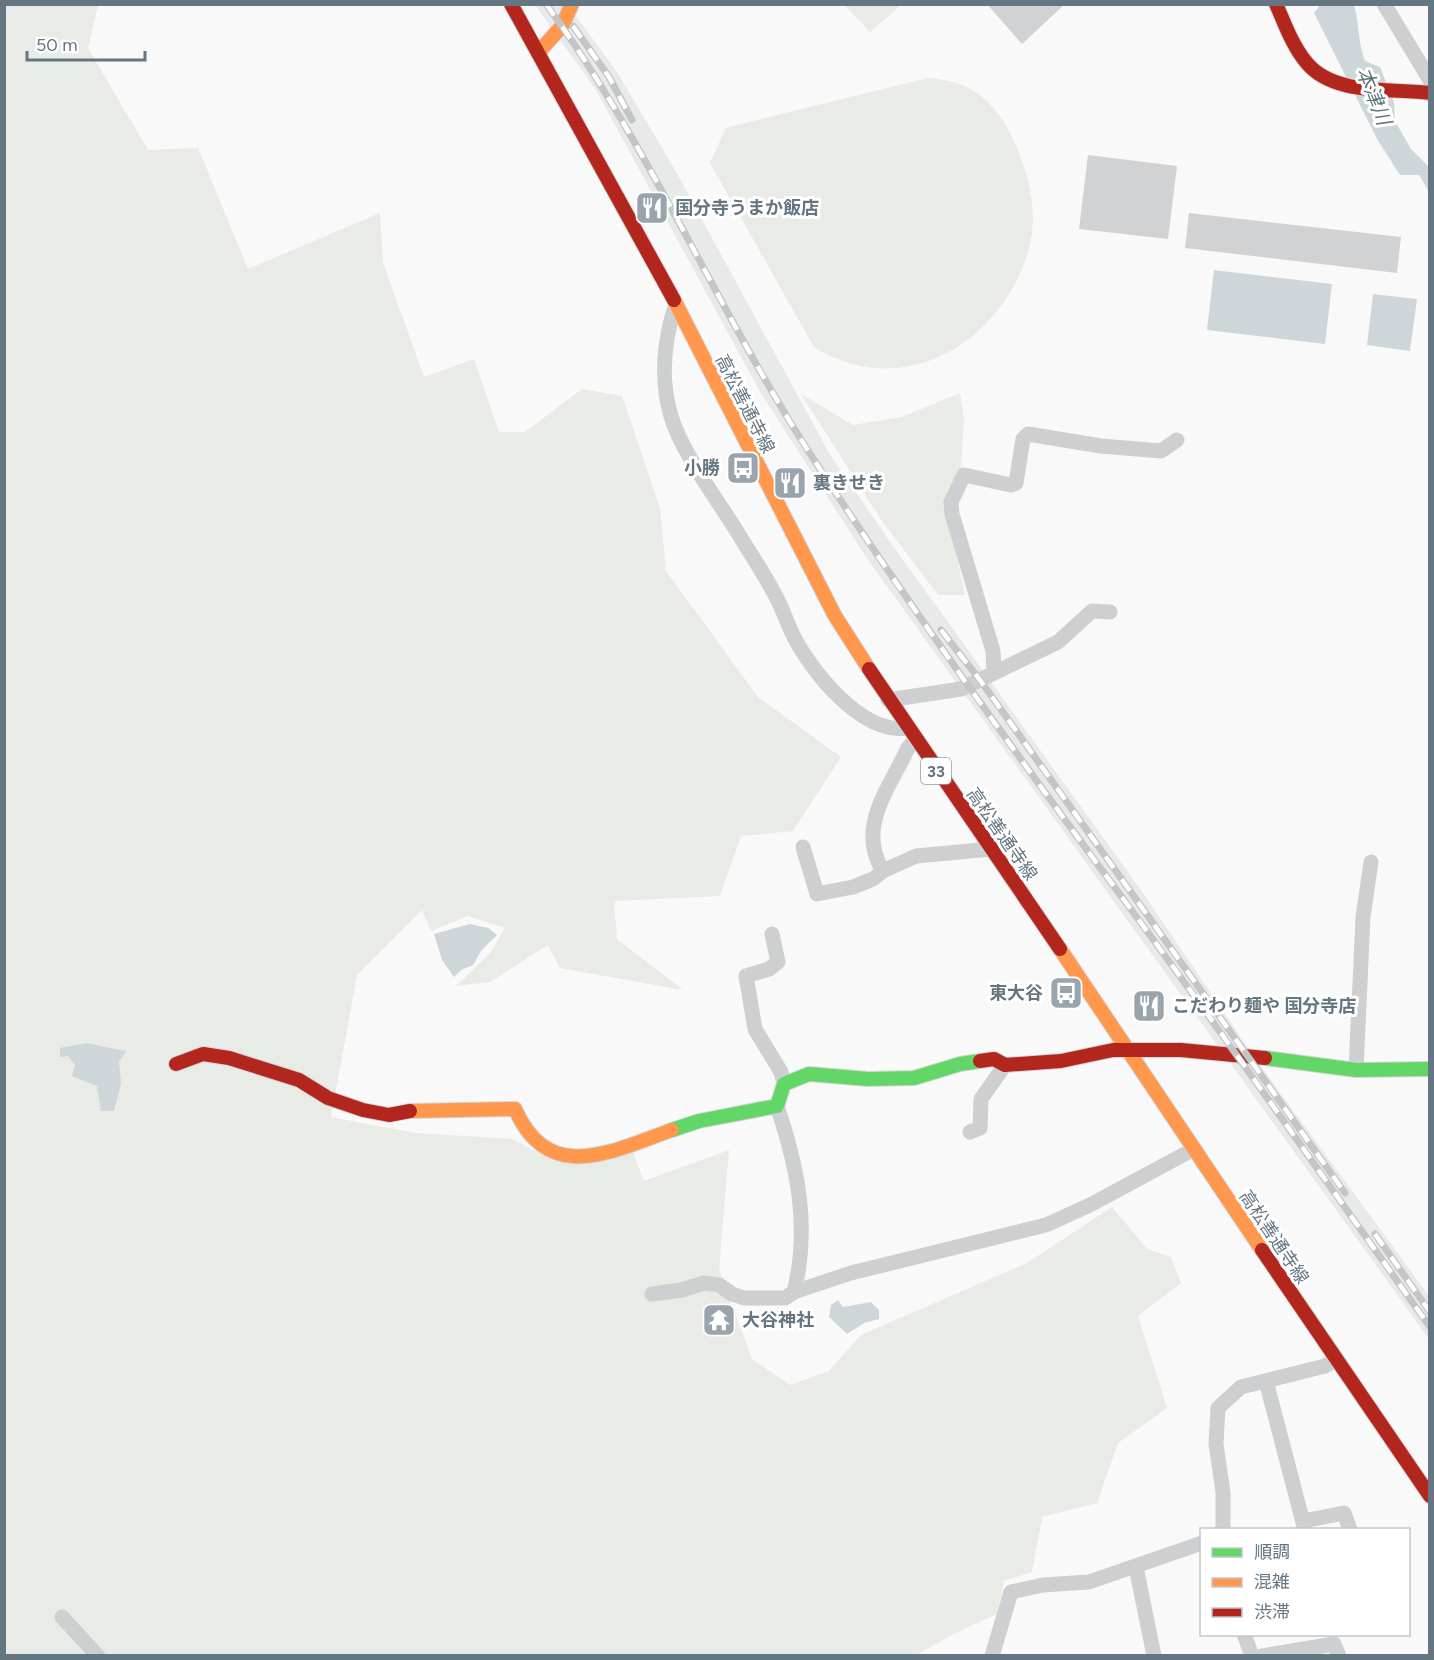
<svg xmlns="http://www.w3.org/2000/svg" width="1434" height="1660" viewBox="0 0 1434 1660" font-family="Figtree,'Noto Sans JP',sans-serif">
<rect width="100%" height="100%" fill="#f9f9f9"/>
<path fill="#e8e9e9" d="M535,5H568L617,72L674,168L829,453L891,543L1143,893L1254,1057L1429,1296V1339L868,560L759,390L596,90Z"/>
<g fill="#e8ebe6">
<path d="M5,5H98L88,48L148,150L198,148L248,269L380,213L383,263L424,377L474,359L499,432H525L582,389L622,396L660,509L666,571L758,697L841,757L793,831L741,836L720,896L614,901L617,939L683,990L560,968L548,945L490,982L456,986L491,952L505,928L468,916L431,931L422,910L357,975L331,1117L415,1133L513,1139L553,1161L633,1153L644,1181L729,1150L719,1269L752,1359L790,1385L829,1371L861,1335L1027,1263L1112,1207L1147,1249L1171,1257L1181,1283L1138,1316L1167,1408L1118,1443L1097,1503L1042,1517L1032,1572L1004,1581L997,1614L953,1634L917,1655L5,1656Z"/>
<path d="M845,5H901L870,32Z"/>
<path d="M928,78C968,81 991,97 1010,133C1028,169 1040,212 1028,252C1000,344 902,402 814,347L710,163L726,128Z"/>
<path d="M960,393L964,419L961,465L946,508L965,595H938L880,518L801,394L853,425L902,417Z"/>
</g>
<g fill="#ced6d9">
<path d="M1320,5H1354C1360,26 1357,38 1365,61L1380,67L1394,103L1395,121L1411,149L1429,167V192L1419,175H1400L1377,139L1314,13Z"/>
<path d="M1214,270L1332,284L1325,344L1207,330Z"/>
<path d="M1373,294L1417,299L1410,351L1367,345Z"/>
<path d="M470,924L488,928L497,935L481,951L473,965L461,970L454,977L442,960L434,934Z"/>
<path d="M86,1043L126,1051L119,1062L121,1084L114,1111H101L97,1086L72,1076L75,1065L68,1056L60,1057V1048Z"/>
<path d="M838,1300L843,1307L871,1302L879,1310V1319L864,1323L847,1334L829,1317L831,1305Z"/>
</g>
<g fill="#d0d2d3">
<path d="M987,4H1065L1022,44Z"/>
<path d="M1088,155L1177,166L1168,239L1079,229Z"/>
<path d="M1189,213L1401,237L1397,273L1185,248Z"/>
</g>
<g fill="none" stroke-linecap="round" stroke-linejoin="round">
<defs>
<g id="fast">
<path d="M1265,1058L1356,1070L1430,1069"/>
<path d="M672,1130L699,1121L777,1106L784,1084L809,1074L868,1079L914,1078L960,1064L980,1061"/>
</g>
<g id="slow">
<path d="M538,53L562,26L572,4"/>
<path d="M674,300L835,616L869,669"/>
<path d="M1060,949L1262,1250"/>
<path d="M410,1111L515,1109C549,1186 612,1151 672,1130"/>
</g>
<g id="jam">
<path d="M511,4L674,300"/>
<path d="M1276,4C1285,24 1292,45 1306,62C1333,96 1391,88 1430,93"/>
<path d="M869,669L1060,949"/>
<path d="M980,1061L994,1059L1005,1065L1061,1061L1113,1050H1181L1265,1058"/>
<path d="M176,1064L203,1054L229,1058L299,1080L328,1098L363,1110L389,1115L410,1111"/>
<path d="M1262,1250L1430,1496"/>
</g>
</defs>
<use href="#fast" stroke="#d5d6d7" stroke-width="16"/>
<use href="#slow" stroke="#d5d6d7" stroke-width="16"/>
<use href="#jam" stroke="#d5d6d7" stroke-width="16"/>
<g stroke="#cecfd0" stroke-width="15">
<path d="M1384,4L1430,80"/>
<path d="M676,304C664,339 660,379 671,416C682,454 720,503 741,538C752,556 764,574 774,593C782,606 786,621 793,635C811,671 862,735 907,728"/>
<path d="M994,672L993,651L952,514L951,502L964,475L1011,485L1016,483L1023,439L1028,434L1101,446L1161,451L1177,440"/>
<path d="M888,700L961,689L1058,642L1092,611L1110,612"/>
<path d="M803,847L817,894L853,887L873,879L883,871L916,856L991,849"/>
<path d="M883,871C856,828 889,789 908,748L915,740"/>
<path d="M772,934L778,962L769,969L746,976L755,1029L781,1072L784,1084"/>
<path d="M1356,1070L1363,917L1371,862"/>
<path d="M777,1106C798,1168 810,1228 794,1292"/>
<path d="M970,1132L980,1128L981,1099L1005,1065"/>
<path d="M652,1294L682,1290L704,1283L719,1285L732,1294L744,1298H785L794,1292L851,1273L1046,1225L1090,1205L1194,1149"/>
<path d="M1266,1381L1305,1530"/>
<path d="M1303,1521L1344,1513L1350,1530"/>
<path d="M1223,1530V1492L1216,1444L1218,1408L1241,1387L1325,1366L1335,1360"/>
<path d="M1136,1567L1154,1656"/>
<path d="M62,1617L98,1656"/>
<path d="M1244,1634L1252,1656"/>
<path d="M992,1656L1011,1592L1043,1585L1089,1582L1202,1543"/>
<path d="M1262,1656L1334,1644L1339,1656"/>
</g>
<use href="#fast" stroke="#63d668" stroke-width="14"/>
<use href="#slow" stroke="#ff974d" stroke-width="14"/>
<use href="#jam" stroke="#b3261e" stroke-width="14"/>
<defs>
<g id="rail">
<path d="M546,4C652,149 720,317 818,466C916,616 1021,761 1127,904C1230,1043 1329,1186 1430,1327"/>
<path d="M573,26L609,77L632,120"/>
<path d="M941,630L980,680L1345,1193"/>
<path d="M1375,1234L1430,1312"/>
</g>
</defs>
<use href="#rail" stroke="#c3c5c6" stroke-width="7"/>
<use href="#rail" stroke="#fff" stroke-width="4.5" stroke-dasharray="14" stroke-linecap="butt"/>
</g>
<defs>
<symbol id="restaurant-square" viewBox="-11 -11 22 22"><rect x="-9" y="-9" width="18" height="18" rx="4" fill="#99a4ac" stroke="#fff"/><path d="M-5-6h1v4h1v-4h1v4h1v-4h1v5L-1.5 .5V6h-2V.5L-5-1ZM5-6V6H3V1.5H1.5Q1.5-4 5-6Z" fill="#fff"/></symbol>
<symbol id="bus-square" viewBox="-11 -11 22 22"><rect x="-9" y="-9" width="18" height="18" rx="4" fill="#99a4ac" stroke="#fff"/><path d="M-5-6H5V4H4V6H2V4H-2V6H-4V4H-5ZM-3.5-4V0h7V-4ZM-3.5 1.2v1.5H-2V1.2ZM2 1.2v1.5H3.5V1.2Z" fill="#fff"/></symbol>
<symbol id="temple-square" viewBox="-11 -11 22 22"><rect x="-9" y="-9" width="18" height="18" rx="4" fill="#99a4ac" stroke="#fff"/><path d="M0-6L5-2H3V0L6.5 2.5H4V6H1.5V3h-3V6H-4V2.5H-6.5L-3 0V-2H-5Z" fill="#fff"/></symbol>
</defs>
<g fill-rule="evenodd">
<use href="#restaurant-square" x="633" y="189" width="38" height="38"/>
<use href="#bus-square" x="724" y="449" width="38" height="38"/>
<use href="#restaurant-square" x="771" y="464" width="38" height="38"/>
<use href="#bus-square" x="1047" y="974" width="38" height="38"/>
<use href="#restaurant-square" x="1130" y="987" width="38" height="38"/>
<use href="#temple-square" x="700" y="1301" width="38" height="38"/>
</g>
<g text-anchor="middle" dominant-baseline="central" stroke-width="6" stroke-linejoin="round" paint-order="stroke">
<rect fill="#fff" stroke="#939fa8" stroke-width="1.5" x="921" y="758" width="30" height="26" rx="4.5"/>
<g font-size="16" font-weight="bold" fill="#657683">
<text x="936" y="771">33</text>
</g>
<g font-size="18" font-weight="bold" fill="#657683" stroke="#fff" text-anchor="start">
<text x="675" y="208">国分寺うまか飯店</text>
<text x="720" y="468" text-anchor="end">小勝</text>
<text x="813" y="483">裏きせき</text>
<text x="1043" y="993" text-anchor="end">東大谷</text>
<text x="1172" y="1006">こだわり麺や 国分寺店</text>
<text x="742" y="1320">大谷神社</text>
</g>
<g font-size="18" fill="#657683" stroke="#fff">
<text transform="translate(745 404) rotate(63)">高松善通寺線</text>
<text transform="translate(1002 834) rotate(55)">高松善通寺線</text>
<text transform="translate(1274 1237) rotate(56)">高松善通寺線</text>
</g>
<g font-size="20" font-style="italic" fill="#60757c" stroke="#fff">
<text transform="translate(1374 96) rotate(68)">本津川</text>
</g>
</g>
<rect width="1434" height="1660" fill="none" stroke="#657683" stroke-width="12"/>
<rect x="1200" y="1528" width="210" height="108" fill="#ffffff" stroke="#c1c8cd" stroke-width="1.5"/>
<rect x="1212" y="1548" width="30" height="9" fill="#63d668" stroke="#c1c8cd" stroke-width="1.5"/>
<text x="1254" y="1558" font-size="18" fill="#657683">順調</text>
<rect x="1212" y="1578" width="30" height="9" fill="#ff974d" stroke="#c1c8cd" stroke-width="1.5"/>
<text x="1254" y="1588" font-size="18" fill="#657683">混雑</text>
<rect x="1212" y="1608" width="30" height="9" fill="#b3261e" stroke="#c1c8cd" stroke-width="1.5"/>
<text x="1254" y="1618" font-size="18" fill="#657683">渋滞</text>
<path d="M27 51v9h118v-9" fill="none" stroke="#657683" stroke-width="3"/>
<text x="36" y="51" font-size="18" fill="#657683" stroke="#ffffff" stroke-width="4.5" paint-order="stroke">50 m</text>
</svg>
